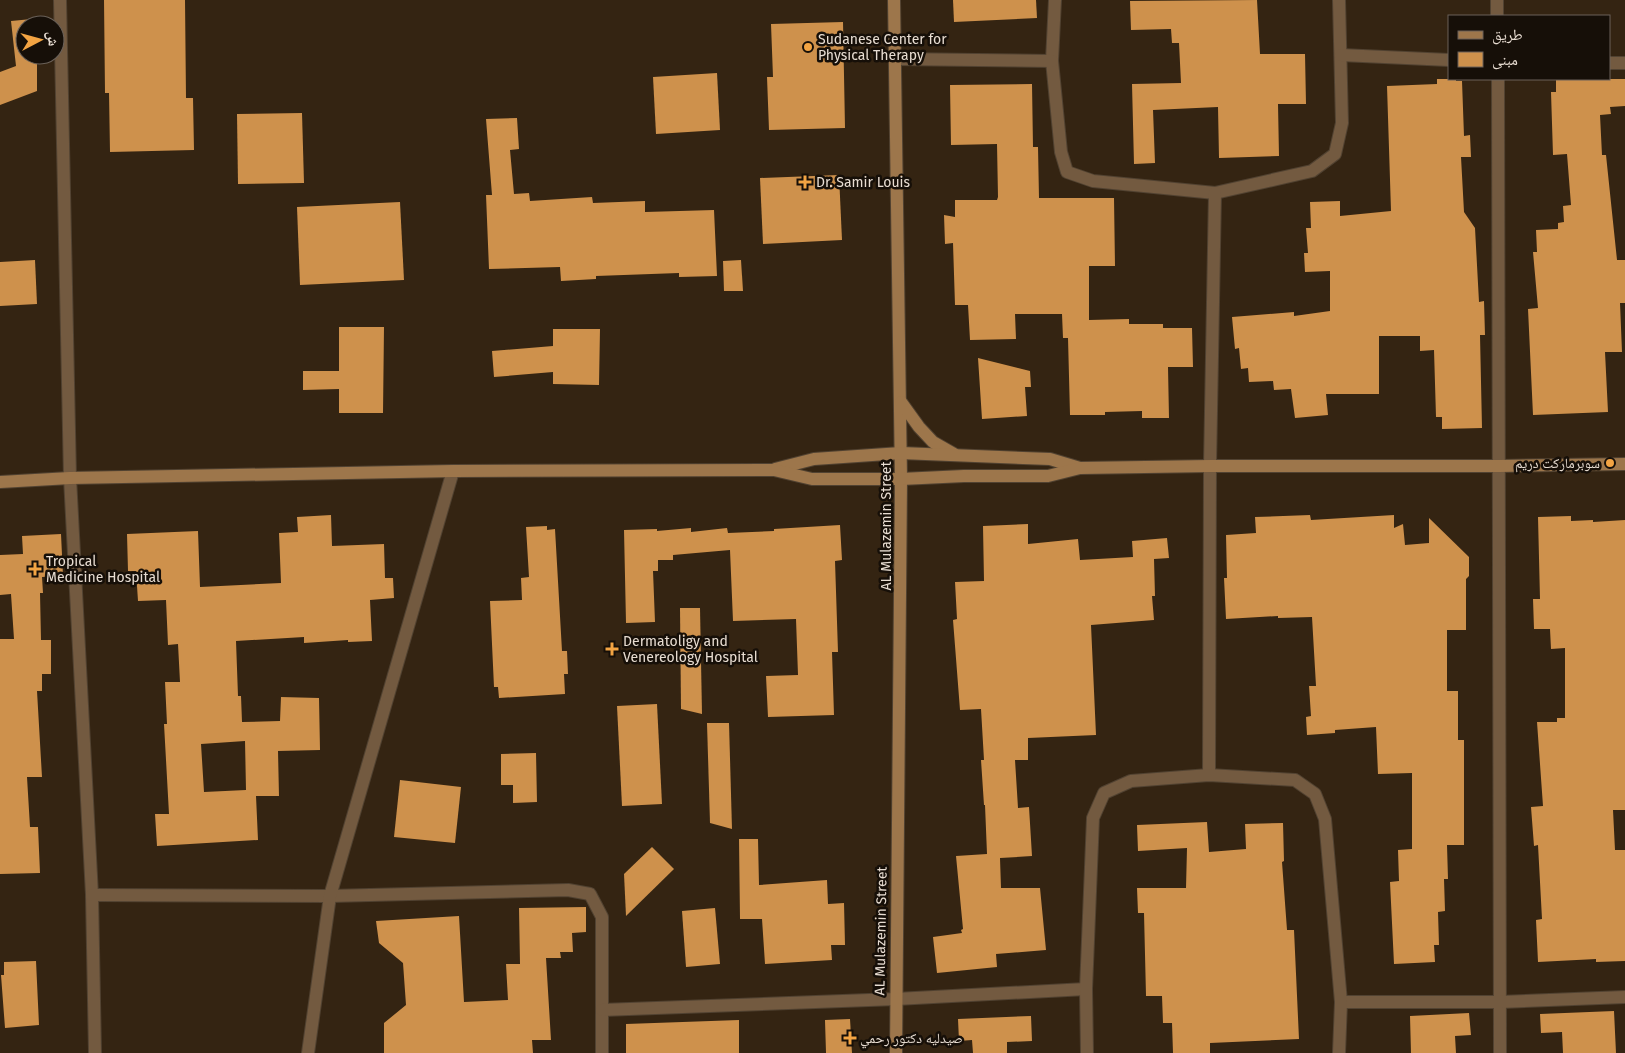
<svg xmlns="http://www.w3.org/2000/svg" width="1625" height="1053" viewBox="0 0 1625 1053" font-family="'Fira Sans','Noto Naskh Arabic',sans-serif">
<rect width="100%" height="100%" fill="#342412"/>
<g fill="#ce914c" fill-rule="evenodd">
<path d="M104,0H185L186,98H193L194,150L110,152L109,93H105Z"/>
<path d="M953,0H1036L1037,18L954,22Z"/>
<path d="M1257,0L1260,54H1305L1306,104H1278L1279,156L1219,158L1218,107L1153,110L1155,163L1134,164L1132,84L1181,83L1179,43H1172L1171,29L1131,30L1130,1Z"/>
<path d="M32,19V25H25V55H37V91L0,105V72L16,66L11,21Z"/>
<path d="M843,22L845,128L769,130L767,77H773L771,24Z"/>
<path d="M717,73L720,130L656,134L653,77Z"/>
<path d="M1437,79H1456V81H1462L1464,136L1470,135L1471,157H1461L1464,212L1475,228L1479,302L1484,301L1485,335H1480L1482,428L1442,429V417H1436L1434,350L1420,351V336H1379V394H1326L1328,415L1295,418L1291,389L1274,390L1273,381L1249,382L1248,368L1241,369L1239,348L1235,349L1232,317L1294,312V316L1330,311V271L1305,272L1304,253H1308L1306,228H1311L1310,202L1340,201V216L1391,211L1387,86L1437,84Z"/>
<path d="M1556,79H1625V106L1610,107L1611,114L1600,115L1602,155H1606L1617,260H1625V303H1620L1622,352H1605L1608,412L1533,415L1528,309L1538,308L1533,252H1537L1536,230L1558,229V223L1564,222L1563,206L1571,205L1567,154L1553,155L1551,92H1556Z"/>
<path d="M1032,84L1033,147H1038L1039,198H1114L1115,266H1089V320L1129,319V324H1163V328H1192L1193,367H1168L1169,418H1142V411L1105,412V415H1070L1068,338H1063L1062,314H1015L1016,339L970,340L968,305H955L953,243L945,244L944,215L955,217V200H997L998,197L997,144L951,145L950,85Z"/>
<path d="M302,113L304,183L238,184L237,114Z"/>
<path d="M517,118L519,149L510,150L514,194L529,193L530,201L592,197L593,203L645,201V212L714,210L717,276L679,277V273L596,276V279L561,281L560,267L489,269L486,195H492L486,119Z"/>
<path d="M839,175L842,240L763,244L760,178Z"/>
<path d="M400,202L404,280L300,285L297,207Z"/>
<path d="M35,260L37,304L0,306V262Z"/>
<path d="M741,260L743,291H724L723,261Z"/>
<path d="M339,327H384L383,413H339V389L303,390V371H339Z"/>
<path d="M553,329H600L599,385L553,384V372L494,377L492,351L553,346Z"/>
<path d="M978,358L1030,371L1031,387H1025L1027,416L982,419Z"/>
<path d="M331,515L332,546L384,544L385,578H393L394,598L370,600L372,641L348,642V640L304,643V637L236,641L238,696H241L242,722L280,721L281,697L319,698L320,750L278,751L279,796H256L258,840L157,846L155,814H169L164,724H167L165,682H180L178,644L168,645L166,600L138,601L136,571H128L127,534L198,531L200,587L281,583L279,533L298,532L297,517ZM245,741L246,790L204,792L201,744Z"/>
<path d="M1310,515L1311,520L1394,515V528L1403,524L1405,545L1429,543V518L1469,557V576L1466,579V630H1447V691H1458V740H1464V845H1447L1448,879H1444L1445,911L1438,912L1439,945H1434L1435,962L1394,964L1390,882L1399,881L1398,850L1412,849V773L1378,774L1376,727L1335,730V733L1307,735L1306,717L1311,716L1309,686H1316L1312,617L1278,618V616L1226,619L1224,578H1227L1226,535L1256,533L1255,517Z"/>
<path d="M1571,516V521L1593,520V522L1625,520V810H1613L1615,850H1625V961L1596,962V959L1538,962L1536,920L1542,919L1538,845L1534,846L1531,807L1543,806L1537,722H1557V718H1565V648L1551,649L1550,629H1534L1533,599H1540L1538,517Z"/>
<path d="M1028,524V544L1078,539L1080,560L1133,557L1132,541L1167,538L1169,558L1154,559L1155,596H1152L1154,620L1091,625L1096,735L1028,738V760H1015L1018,808L1029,807L1032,856L1000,858L1001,888H1040L1046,950L996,954L997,967L937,973L933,937L962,933L961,930L963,929L956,856L987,854L985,805H984L981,760H984L981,709L960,710L953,620L957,619L955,582L984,581L983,526Z"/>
<path d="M840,525L842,560L835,561L838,652H832L834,715L768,717L766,676L798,675L796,619L733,621L730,550L673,555V560H658V571H653L655,622L626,623L624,530L657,529V531L691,528V532L727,528L728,533L774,531V529Z"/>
<path d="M547,526V530L555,529L562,651H567L568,674H564L565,694L499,698L498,687H494L490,601L522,600L521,578L529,577L526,527Z"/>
<path d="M61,534L63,576L42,577L43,593H40L41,640H51V674H42V691H37L42,777H27L30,827H38L40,873L0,874V639H14L11,594L0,595V555L23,554L22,536Z"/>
<path d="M680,608H700L702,714L681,709Z"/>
<path d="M657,704L662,804L622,806L617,706Z"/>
<path d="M707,723H729L732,829L710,823Z"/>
<path d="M536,753L537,802L513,803V785H501V754Z"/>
<path d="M400,780L461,787L455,843L394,837Z"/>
<path d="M1207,822L1209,852L1246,849L1245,824L1283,823L1284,861L1282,862L1287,930H1294L1299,1039L1210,1043V1053H1173L1172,1023H1163L1162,996H1146L1144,913H1138L1137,888H1186L1187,848L1138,851L1137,825Z"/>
<path d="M739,839H758L759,885L827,880L828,904L844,903L845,945H831L832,960L765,964L762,919H740Z"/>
<path d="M652,847L674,869L626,916L624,874Z"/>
<path d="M586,907V932L572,933L573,952H560L561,958H546L551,1040H532L533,1053H384V1023L406,1005L403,963L379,943L376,921L459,916L464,1002L508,1000L506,964H520L519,908Z"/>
<path d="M715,908L720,964L686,967L682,911Z"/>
<path d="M36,961L39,1025L5,1028L1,975H4V962Z"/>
<path d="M1614,1011L1616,1053H1563L1562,1032L1541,1033L1540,1014Z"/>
<path d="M1469,1013L1471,1035L1455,1036L1456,1053H1411L1410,1016Z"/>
<path d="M1031,1016L1032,1041L1007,1042V1053H973L972,1040L959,1041L958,1019Z"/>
<path d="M850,1019L852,1053H826L825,1020Z"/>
<path d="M739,1020V1053H626V1024Z"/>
</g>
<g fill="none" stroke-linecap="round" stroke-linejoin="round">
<defs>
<g id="street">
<path d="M60,0L70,478L92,895L95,1053"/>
<path d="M1055,0L1052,61L1061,152L1067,172L1093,181L1215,193L1312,171L1335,154L1342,123L1339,0"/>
<path d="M1497,0V16"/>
<path d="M1341,55L1449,60"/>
<path d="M895,59L1052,61"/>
<path d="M1609,63H1625"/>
<path d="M1498,79L1500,1053"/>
<path d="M1209,775L1210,466L1215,193"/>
<path d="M92,895L330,896L568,890L590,894L602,917V1053"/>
<path d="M1341,1002H1500L1625,997"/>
<path d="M602,1010L896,999L1086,989"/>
<path d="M308,1053L330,896L453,471"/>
<path d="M1087,1053L1086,989L1093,818L1104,793L1131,781L1209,775L1295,780L1315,794L1325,819L1341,1002L1339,1053"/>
</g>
<g id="secondary">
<path d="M894,0L901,479L896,1053"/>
<path d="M901,402L919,427L933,442L954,454"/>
<path d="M775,469L814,459L901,453L1050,459L1080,468"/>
<path d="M0,482L70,478L453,471L774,470L812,479H901L964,476H1048L1080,468L1210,466H1499L1625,464"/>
</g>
</defs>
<use href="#street" stroke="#514231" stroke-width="14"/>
<use href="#secondary" stroke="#514231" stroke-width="14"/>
<use href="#street" stroke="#735a40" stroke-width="12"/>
<use href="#secondary" stroke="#9d764b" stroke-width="12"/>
</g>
<g fill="#f3a443" stroke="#160f08" stroke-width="2">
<circle cx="808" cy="47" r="5"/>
<path d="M802.5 174.5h5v5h5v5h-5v5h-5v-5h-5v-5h5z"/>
<circle cx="1610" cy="463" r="5"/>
<path d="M32.5 561.5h5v5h5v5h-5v5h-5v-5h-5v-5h5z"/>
<path d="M609.5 641.5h5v5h5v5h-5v5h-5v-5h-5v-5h5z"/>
<path d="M847.5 1030.5h5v5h5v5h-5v5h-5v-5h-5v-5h5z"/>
</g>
<g text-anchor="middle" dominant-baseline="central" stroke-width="5" stroke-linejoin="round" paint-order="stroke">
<g font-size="14" fill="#e8ddd2" stroke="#160f08" text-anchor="start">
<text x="818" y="39">Sudanese Center for<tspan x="818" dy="16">Physical Therapy</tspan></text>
<text x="816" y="182">Dr. Samir Louis</text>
<text x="1600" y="463" text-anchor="end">سوبرماركت دريم</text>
<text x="46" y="561">Tropical<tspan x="46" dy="16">Medicine Hospital</tspan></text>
<text x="623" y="641">Dermatoligy and<tspan x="623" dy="16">Venereology Hospital</tspan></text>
<text x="860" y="1038">صيدليه دكتور رحمي</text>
</g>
<g font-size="14" fill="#e8ddd2" stroke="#160f08">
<text transform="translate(886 526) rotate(-90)">AL Mulazemin Street</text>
<text transform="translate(881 931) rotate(-89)">AL Mulazemin Street</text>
</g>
</g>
<rect x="1448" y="15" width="162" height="65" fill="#160f08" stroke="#6a6159"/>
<rect x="1458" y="31" width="25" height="8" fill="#9d764b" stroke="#6a6159"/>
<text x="1492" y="40" font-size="15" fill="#e8ddd2">طريق</text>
<rect x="1458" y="52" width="25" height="15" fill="#ce914c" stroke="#6a6159"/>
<text x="1492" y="65" font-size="15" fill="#e8ddd2">مبنى</text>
<g transform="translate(40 40) rotate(84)"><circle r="24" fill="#160f08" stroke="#6a6159"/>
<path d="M0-4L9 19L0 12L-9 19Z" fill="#f3a443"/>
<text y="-8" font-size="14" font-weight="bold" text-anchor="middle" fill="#e8ddd2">ش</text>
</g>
</svg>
